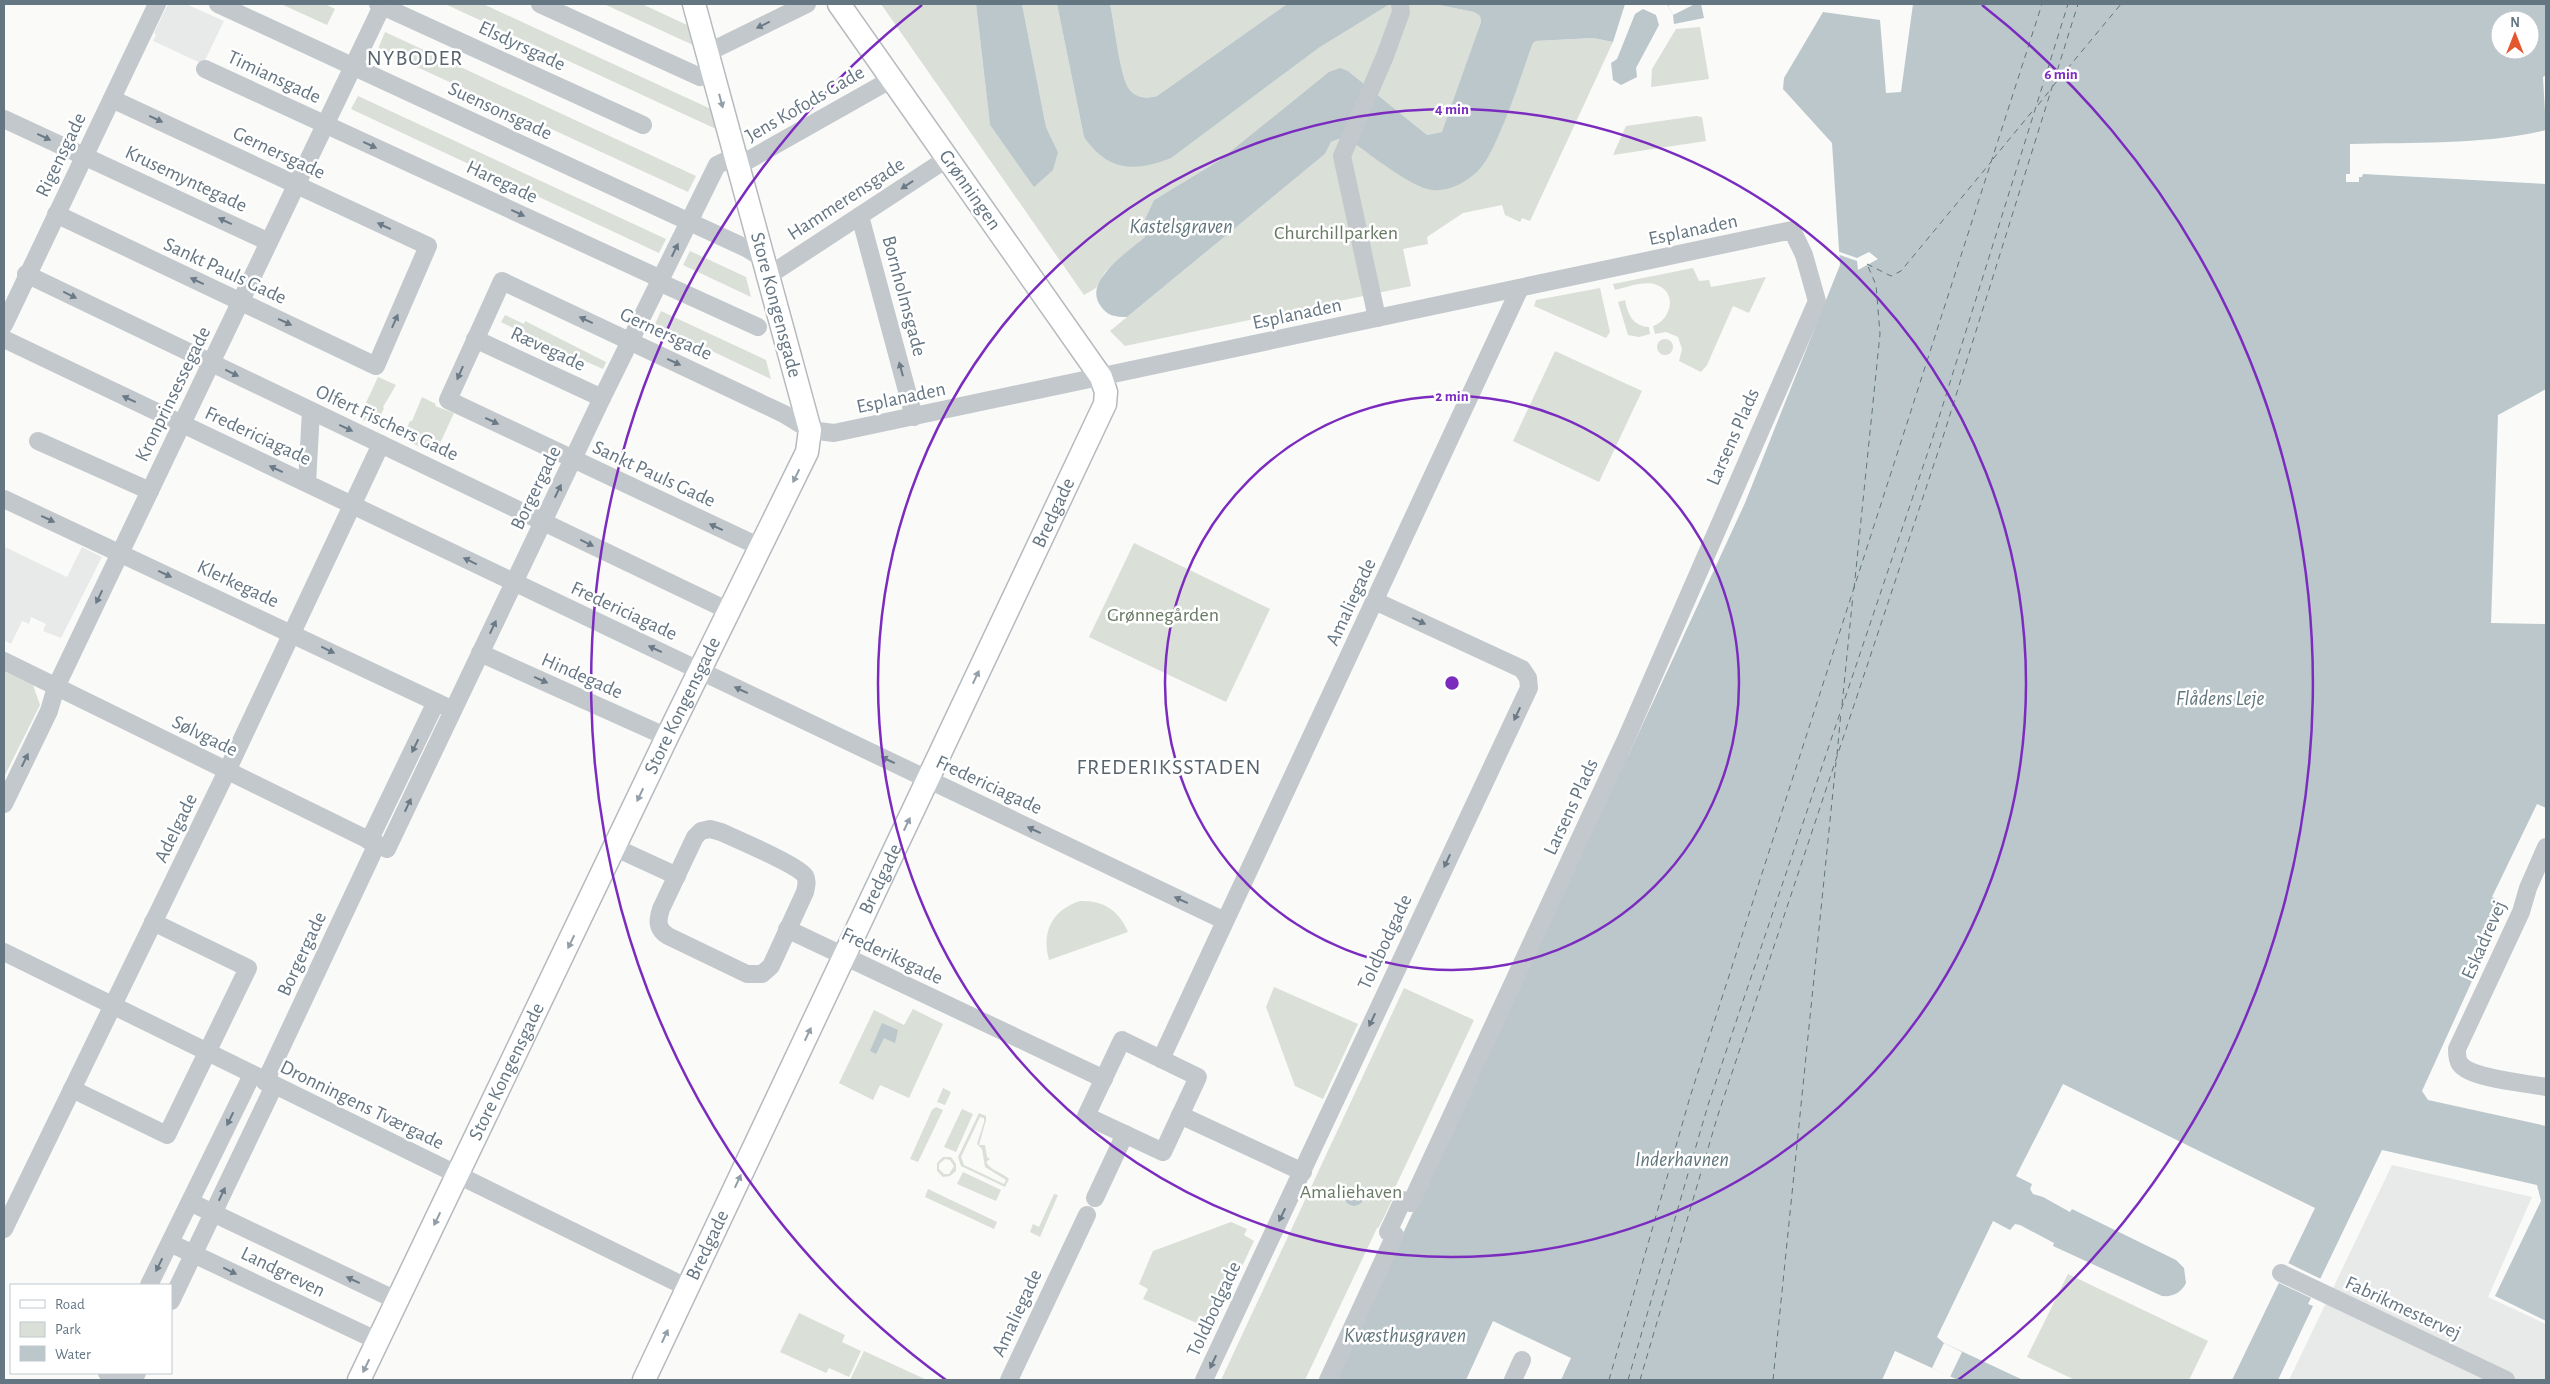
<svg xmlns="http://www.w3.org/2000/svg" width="2550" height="1384" viewBox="0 0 2550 1384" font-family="'Alegreya Sans',sans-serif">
<rect width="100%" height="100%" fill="#fafaf8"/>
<g fill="#e8e9e9">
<path d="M168,4H186L224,21L203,64L153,41L156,35L154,33Z"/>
<path d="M5,547L67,577L82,547L102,557L61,638L43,631L46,624L31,617L29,624L22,621L11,644L4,640Z"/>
<path d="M2392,1165L2532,1197L2488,1297L2546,1324V1380H2289Z"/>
</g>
<g fill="#dadfd7" fill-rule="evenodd">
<path d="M281,4H325L335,9L327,25Z"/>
<path d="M445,4H483L711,109L716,129Z"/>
<path d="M604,4H642L687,25L693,45Z"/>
<path d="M881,4H976L990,125L1034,186L1058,152L1046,127L1022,4H1057L1084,137L1317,49L1390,4H1434L1474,12L1480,16L1481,22L1443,132L1427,135L1348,71L1220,160L1154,200L1145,219V237L1105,272L1096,288L1084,295Z"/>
<path d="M1110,4H1287L1157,96C1146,99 1136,98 1129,89C1120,77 1114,21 1110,4Z"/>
<path d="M1700,27L1709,79L1651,87L1652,69L1676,29Z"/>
<path d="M385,32L696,176L688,192L378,49Z"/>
<path d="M1593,38L1613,42L1530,221L1522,218L1520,222L1505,215L1502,205L1463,213L1427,237L1428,244L1403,249L1411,286L1125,346L1110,331L1325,154L1331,142L1344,137L1408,180L1516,90L1533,43L1536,41Z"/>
<path d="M358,96L666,239L659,253L351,109Z"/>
<path d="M1696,116L1702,117L1706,141L1613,155L1626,126Z"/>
<path d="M690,251L746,277L751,297L683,265Z"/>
<path d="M1693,268L1699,281L1709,280L1711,287L1766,277L1749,313L1733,306L1707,365L1701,372L1679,361L1682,349L1678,337L1666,332L1655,334L1653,326C1671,320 1678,293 1657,285C1646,280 1627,287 1615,290L1613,284Z"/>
<path d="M1600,288L1610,332L1606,338L1534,306L1536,300Z"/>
<path d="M1625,300C1628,314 1632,326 1649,327L1650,334L1639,337L1628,335L1618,302Z"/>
<path d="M661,311L766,360L771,379L655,324Z"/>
<path d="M505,315L524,324L525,321L606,362L603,369L517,331V330L501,322Z"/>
<circle cx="1665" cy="347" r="8"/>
<path d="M1555,351L1642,391L1599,482L1513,441Z"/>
<path d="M378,377L396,385L383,407L384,408L377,424L373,425L359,418Z"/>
<path d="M422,397L436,404L435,406L454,413L435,454L404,439L403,436L410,421H412Z"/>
<path d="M1134,543L1270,609L1226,702L1089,637Z"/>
<path d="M4,671L33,685L40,705L4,777Z"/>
<path d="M1080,901C1104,900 1119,911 1128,932L1049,960C1041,932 1052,910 1080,901Z"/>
<path d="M1274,987L1358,1024L1323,1099L1295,1086L1266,1007Z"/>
<path d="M1404,988L1474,1020L1392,1194L1394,1196L1379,1227L1377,1228L1305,1380H1221Z"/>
<path d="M913,1009L943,1024L909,1098L880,1085L873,1100L839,1083L874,1010L904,1025Z"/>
<path d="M943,1088L951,1092L945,1105L937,1102Z"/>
<path d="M936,1107L943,1110L918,1162L910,1159L932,1110Z"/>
<path d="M962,1109L973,1114L956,1152L944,1147Z"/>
<path d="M979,1113L986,1116V1120L979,1145H985L987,1157L990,1159L986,1162C991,1171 1002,1172 1009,1179L1005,1187L961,1166L958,1157ZM980,1117L984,1118V1122L977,1144L982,1149L985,1167L1006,1180L1004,1184L964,1165L961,1157Z"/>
<path d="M943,1157H951L956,1164V1171L950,1176L943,1177L937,1171V1163ZM945,1159L950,1160L954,1166L949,1174H944L939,1169V1164Z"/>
<path d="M963,1172L1001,1190L996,1201L957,1184Z"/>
<path d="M928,1189L997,1222L994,1229L925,1197Z"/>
<path d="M1054,1194L1058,1195L1040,1237L1030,1232L1033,1224L1039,1227Z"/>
<path d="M1231,1222L1247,1229L1244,1235L1254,1241L1212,1330L1143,1299L1148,1289L1139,1284L1153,1251Z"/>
<path d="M2068,1274L2208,1341L2189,1380H2075L2027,1357Z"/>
<path d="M799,1313L845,1335L842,1342L861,1351L849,1377L829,1368L826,1373L780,1352Z"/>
<path d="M864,1351L927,1380H850Z"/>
</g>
<g fill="#bbc7cb" fill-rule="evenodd">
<path d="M976,4H1022L1046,127L1058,152L1053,170L1034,187L990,125Z"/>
<path d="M1057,4H1110C1114,21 1120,77 1129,89C1136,98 1146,99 1157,96L1287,4H1390L1317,49L1171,158C1134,172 1109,172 1084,137Z"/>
<path d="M1434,4H1625L1613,42L1593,38L1536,41L1533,43C1520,78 1506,125 1488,157C1478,176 1454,192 1432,190C1409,187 1366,150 1344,137L1331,142L1325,154L1127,317C1115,317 1107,316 1100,305C1083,281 1129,251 1145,237V219L1154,200L1220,160L1329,72L1340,68L1348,71L1427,135L1442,132L1481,22L1480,16L1474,12Z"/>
<path d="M1667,4H1701L1704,18L1674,24L1673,15Z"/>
<path d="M1913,4H2546V75L2543,77L2546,130C2483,145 2414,142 2350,144V174H2346V182H2359V177H2362L2363,174L2546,184V389L2498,415L2491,623L2546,624V808L2537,804L2492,897L2507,904L2422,1091L2428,1100L2546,1126V1321L2495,1296L2541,1201L2537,1185L2382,1150L2311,1298L2308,1304L2313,1306L2278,1380H2232L2315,1208L2063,1084L2016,1176L2032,1184L2030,1189L2033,1194L2043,1197L2070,1212L2072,1209L2176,1260L2184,1268L2186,1283C2181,1293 2173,1297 2162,1296L2053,1246L2054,1243L2020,1225L2015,1224L2010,1230L1993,1221L1937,1337L1944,1343L2023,1380H1958L1895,1351L1882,1380H1561L1571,1358L1493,1321L1466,1380H1335L1625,755L1628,756L1745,503L1840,265L1832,143L1783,89L1784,78L1823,12L1880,20L1886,93L1901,92ZM2500,20H2530V50H2500Z"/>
<path d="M1643,9L1656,15L1659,25L1636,68L1637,77L1621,85L1613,80L1611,63L1617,59L1635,14Z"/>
<path d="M882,1023L898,1030L895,1043L884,1038L876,1054L870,1051Z"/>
<circle cx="1354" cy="1196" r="10"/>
</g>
<g fill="#fafaf8">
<path d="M1671,4H1695L1673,15L1668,6Z"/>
<path d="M1837,251L1857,258L1869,252L1878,259L1858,270L1857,261L1837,254Z"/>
<path d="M2286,1262L2323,1280L2313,1299L2277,1282Z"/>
<path d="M1944,1343L1962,1352L1950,1377L1932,1368Z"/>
</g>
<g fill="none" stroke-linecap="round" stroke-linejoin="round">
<g stroke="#60757c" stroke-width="1" stroke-dasharray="6 5" stroke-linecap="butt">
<path d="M2053,86L2121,4"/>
<path d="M2038,105L2051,89"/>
<path d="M1993,159L2035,108"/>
<path d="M1867,264L1891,276L1901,271L1991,162"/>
<path d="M1854,589L1880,334L1876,285L1867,264"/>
<path d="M1842,705L1853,595"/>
<path d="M1837,755L1841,712"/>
<path d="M1609,1380L1690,1097L2042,4"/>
<path d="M1628,1380L1708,1105L1932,440L2068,4"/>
<path d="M1640,1380L1717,1118L1943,437L2078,4"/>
<path d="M1773,1380L1836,762"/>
</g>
<defs>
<g id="major">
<path id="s1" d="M359,1380L667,737L807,452L810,430L694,4"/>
<path id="s2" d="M644,1380L1105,404L1106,392L1101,377L839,4"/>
</g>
</defs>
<use href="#major" stroke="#b5babe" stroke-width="25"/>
<g stroke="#c3c8cc" stroke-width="18">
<path d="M218,4L748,249L764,259"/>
<path d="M378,4L643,125"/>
<path d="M540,4L700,77"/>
<path d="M707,53L807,4"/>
<path d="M205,69L661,279"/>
<path d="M4,119L269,242"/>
<path d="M738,166L892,79"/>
<path d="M56,214L376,366L428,246L112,99"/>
<path d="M860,216L914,417"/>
<path d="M26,274L729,611"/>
<path d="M768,276L948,158"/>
<path d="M659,282L758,327"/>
<path d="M1377,318L1342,156L1385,56L1401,12L1400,4"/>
<path d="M4,325L157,4"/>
<path d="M4,339L1225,921"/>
<path d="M475,339L602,398"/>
<path d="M38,441L150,491"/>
<path d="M307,483L311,411"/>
<path d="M4,499L453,710"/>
<path d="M760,547L448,400L502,281L784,414L810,430L834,433L1792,230L1804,255L1817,301L1626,739L1411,1203L1403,1200L1388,1232L1395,1235L1328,1380"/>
<path d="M480,653L667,737"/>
<path d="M4,661L387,849L602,398L717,165L736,156"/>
<path d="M4,804L49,711L56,687L383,4"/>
<path d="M710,829L721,832C736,839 798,865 805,876C808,881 806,887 805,892L771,966L762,974H747L668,936C657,929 657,921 661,909L695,837L701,831Z"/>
<path d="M369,841L436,702"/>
<path d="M2546,847L2528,888L2521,912L2457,1049C2457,1054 2457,1060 2460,1064C2471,1079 2527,1083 2546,1087"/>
<path d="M616,848L677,876"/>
<path d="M787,929L1104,1079"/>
<path d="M4,952L688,1288"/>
<path d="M1122,1040L1198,1077L1163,1152L1086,1116Z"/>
<path d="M1161,1059L1520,288"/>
<path d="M265,1082L377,844"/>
<path d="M72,1089L167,1135L248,968L153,922"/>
<path d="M1180,1115L1303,1172"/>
<path d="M1095,1198L1125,1134"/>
<path d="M190,1202L398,1301"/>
<path d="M4,1229L227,771L381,444"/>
<path d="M170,1243L378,1341"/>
<path d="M2281,1273L2506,1380"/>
<path d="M149,1285L252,1075"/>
<path d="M171,1301L274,1086"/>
<path d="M107,1373L124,1380"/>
<path d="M133,1380L137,1373"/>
<path d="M1009,1380L1087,1215"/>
<path d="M1204,1380L1529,688L1528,678L1522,669L1375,601"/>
<path d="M1513,1380L1522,1360"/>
</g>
<use href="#major" stroke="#fff" stroke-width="22"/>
</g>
<defs><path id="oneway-solid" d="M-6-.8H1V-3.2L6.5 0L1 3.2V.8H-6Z" transform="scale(1.25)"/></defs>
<g fill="#6a7a87">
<use href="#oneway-solid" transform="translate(763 25) rotate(154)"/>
<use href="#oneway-solid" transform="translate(156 119) rotate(25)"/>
<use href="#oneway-solid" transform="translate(44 137) rotate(25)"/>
<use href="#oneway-solid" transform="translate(370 145) rotate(25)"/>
<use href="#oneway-solid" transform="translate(907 185) rotate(146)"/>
<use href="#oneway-solid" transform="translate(518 213) rotate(25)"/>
<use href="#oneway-solid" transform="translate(225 221) rotate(-155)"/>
<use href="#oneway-solid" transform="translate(384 226) rotate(-155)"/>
<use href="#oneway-solid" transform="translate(675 250) rotate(-64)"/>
<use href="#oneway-solid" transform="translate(197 281) rotate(-155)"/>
<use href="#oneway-solid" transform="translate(70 295) rotate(26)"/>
<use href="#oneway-solid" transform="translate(586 320) rotate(-155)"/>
<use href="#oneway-solid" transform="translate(395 321) rotate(-66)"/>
<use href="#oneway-solid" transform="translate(285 322) rotate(25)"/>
<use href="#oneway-solid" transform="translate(674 362) rotate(25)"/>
<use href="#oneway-solid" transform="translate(901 369) rotate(-105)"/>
<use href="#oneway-solid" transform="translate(232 373) rotate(26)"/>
<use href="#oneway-solid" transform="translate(460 373) rotate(114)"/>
<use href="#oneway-solid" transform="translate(129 399) rotate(-155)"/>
<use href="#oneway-solid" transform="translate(492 421) rotate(25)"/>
<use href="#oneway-solid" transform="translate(346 428) rotate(25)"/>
<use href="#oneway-solid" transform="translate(276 469) rotate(-155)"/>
<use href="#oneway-solid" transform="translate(558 491) rotate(-64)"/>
<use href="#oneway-solid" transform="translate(48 519) rotate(25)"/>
<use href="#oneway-solid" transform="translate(716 527) rotate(-155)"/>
<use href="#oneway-solid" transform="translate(587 543) rotate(26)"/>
<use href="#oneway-solid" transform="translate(470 561) rotate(-154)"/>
<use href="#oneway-solid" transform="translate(165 574) rotate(25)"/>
<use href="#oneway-solid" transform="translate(99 597) rotate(116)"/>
<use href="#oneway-solid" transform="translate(1419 621) rotate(25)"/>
<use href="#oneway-solid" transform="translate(493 627) rotate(-65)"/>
<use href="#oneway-solid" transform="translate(655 649) rotate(-155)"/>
<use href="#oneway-solid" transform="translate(328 650) rotate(26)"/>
<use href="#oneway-solid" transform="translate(541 680) rotate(24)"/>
<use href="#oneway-solid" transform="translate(741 690) rotate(-155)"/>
<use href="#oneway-solid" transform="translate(1517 714) rotate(115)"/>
<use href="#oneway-solid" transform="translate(415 746) rotate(116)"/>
<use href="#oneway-solid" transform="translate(25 760) rotate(-64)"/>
<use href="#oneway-solid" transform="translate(888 760) rotate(-155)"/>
<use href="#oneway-solid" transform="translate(408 805) rotate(-65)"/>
<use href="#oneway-solid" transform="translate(1034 830) rotate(-155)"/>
<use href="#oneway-solid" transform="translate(1447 861) rotate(115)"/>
<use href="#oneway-solid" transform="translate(1181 900) rotate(-155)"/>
<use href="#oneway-solid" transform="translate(1372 1020) rotate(115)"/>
<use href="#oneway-solid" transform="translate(230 1119) rotate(116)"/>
<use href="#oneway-solid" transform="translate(222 1194) rotate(-65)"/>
<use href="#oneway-solid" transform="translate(1282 1215) rotate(116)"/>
<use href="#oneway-solid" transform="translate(159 1265) rotate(116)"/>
<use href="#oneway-solid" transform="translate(230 1271) rotate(26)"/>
<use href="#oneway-solid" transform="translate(353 1280) rotate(-155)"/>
<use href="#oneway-solid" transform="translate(1213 1362) rotate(115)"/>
</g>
<g fill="#939fa8">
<use href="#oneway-solid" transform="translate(721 101) rotate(75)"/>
<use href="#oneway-solid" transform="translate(796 476) rotate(116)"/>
<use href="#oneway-solid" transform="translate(976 677) rotate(-65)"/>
<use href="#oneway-solid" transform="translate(640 795) rotate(115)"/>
<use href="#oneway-solid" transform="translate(907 824) rotate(-65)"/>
<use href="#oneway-solid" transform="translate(571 942) rotate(116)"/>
<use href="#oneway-solid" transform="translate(808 1034) rotate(-65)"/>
<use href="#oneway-solid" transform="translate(738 1181) rotate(-65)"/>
<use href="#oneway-solid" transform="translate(437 1219) rotate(116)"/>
<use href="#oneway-solid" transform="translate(665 1336) rotate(-65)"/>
<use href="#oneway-solid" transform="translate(366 1366) rotate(116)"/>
</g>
<g fill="none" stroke="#7b2cbf" stroke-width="2.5">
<circle cx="1452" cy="683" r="287"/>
<circle cx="1452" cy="683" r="574"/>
<path d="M946 1380A861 861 0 0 1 922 5M1982 5A861 861 0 0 1 1958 1380"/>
</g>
<g text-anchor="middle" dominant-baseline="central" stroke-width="5" stroke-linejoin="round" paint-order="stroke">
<g font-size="20" fill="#657683" stroke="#fff">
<text transform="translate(522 46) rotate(25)">Elsdyrsgade</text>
<text transform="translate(274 77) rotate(25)">Timiansgade</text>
<text transform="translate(805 104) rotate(-30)">Jens Kofods Gade</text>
<text transform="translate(500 111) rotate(25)">Suensonsgade</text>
<text transform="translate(279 153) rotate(25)">Gernersgade</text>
<text transform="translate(61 155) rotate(-64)">Rigensgade</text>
<text transform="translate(186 179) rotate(25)">Krusemyntegade</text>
<text transform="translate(502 182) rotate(25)">Haregade</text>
<text transform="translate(970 190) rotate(55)">Grønningen</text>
<text transform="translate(846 199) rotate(-33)">Hammerensgade</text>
<text transform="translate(1693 230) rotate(-12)">Esplanaden</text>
<text transform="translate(225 271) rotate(25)">Sankt Pauls Gade</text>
<text transform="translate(904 296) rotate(75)">Bornholmsgade</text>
<text transform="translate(776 305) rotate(75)">Store Kongensgade</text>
<text transform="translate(1297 314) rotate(-12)">Esplanaden</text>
<text transform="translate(666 334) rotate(25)">Gernersgade</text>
<text transform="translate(548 349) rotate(25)">Rævegade</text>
<text transform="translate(173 394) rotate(-64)">Kronprinsessegade</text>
<text transform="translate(901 398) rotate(-12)">Esplanaden</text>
<text transform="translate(387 423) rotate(25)">Olfert Fischers Gade</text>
<text transform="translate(258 436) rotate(25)">Fredericiagade</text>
<text transform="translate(1733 437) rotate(-66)">Larsens Plads</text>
<text transform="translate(654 474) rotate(25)">Sankt Pauls Gade</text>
<text transform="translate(536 488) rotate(-64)">Borgergade</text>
<text stroke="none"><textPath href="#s2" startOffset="959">Bredgade</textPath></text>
<text transform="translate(238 584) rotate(25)">Klerkegade</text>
<text transform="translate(1351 602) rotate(-65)">Amaliegade</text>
<text transform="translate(624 611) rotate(25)">Fredericiagade</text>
<text transform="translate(582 676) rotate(24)">Hindegade</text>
<text stroke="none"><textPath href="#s1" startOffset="748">Store Kongensgade</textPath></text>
<text transform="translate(205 736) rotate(26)">Sølvgade</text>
<text transform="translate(989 785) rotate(25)">Fredericiagade</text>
<text transform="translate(1571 807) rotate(-65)">Larsens Plads</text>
<text transform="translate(176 828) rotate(-64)">Adelgade</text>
<text stroke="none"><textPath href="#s2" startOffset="554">Bredgade</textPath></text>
<text transform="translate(2484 940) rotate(-66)">Eskadrevej</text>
<text transform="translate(1385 942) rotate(-65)">Toldbodgade</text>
<text transform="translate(302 954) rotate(-65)">Borgergade</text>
<text transform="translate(892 956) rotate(25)">Frederiksgade</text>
<text stroke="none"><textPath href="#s1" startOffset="342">Store Kongensgade</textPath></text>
<text transform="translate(362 1105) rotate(26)">Dronningens Tværgade</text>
<text stroke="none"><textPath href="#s2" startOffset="149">Bredgade</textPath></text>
<text transform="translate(283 1272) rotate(26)">Landgreven</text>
<text transform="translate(2403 1308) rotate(25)">Fabrikmestervej</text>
<text transform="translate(1214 1309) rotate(-65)">Toldbodgade</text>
<text transform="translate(1017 1313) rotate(-65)">Amaliegade</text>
</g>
<g font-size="20" fill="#687a64" stroke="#fff">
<text x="1336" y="233">Churchillparken</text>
<text x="1163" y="615">Grønnegården</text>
<text x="1351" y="1192">Amaliehaven</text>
</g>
<g font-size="21" font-style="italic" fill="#60757c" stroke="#fff">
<text x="1181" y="226">Kastelsgraven</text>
<text x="2220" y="698">Flådens Leje</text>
<text x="1682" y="1159">Inderhavnen</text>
<text x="1405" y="1335">Kvæsthusgraven</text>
</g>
<g font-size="22" letter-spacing="1" fill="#57646e" stroke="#fff">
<text x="415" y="58">NYBODER</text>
<text x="1169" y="767">FREDERIKSSTADEN</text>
</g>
</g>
<circle cx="1452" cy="683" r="8" fill="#7b2cbf" stroke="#fff" stroke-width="2.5"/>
<g font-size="15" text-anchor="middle" font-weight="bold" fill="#7b2cbf" stroke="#fff" stroke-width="5" stroke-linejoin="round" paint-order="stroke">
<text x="2061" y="79">6 min</text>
<text x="1452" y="114">4 min</text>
<text x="1452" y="401">2 min</text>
</g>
<rect width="2550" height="1384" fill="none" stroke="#657683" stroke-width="10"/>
<rect x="10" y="1284" width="162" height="90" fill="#ffffff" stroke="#c1c8cd"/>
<rect x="20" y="1300" width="25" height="8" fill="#ffffff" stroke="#c1c8cd"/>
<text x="55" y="1309" font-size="15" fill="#657683">Road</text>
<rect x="20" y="1322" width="25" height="15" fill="#dadfd7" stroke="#c1c8cd"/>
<text x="55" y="1334" font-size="15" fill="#657683">Park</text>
<rect x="20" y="1346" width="25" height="15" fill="#bbc7cb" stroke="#c1c8cd"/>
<text x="55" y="1359" font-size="15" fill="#657683">Water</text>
<g transform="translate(2515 35)"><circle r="24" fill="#ffffff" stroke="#c1c8cd"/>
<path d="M0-4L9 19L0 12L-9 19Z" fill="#e4572e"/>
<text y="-8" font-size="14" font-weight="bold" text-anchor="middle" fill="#657683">N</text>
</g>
</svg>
